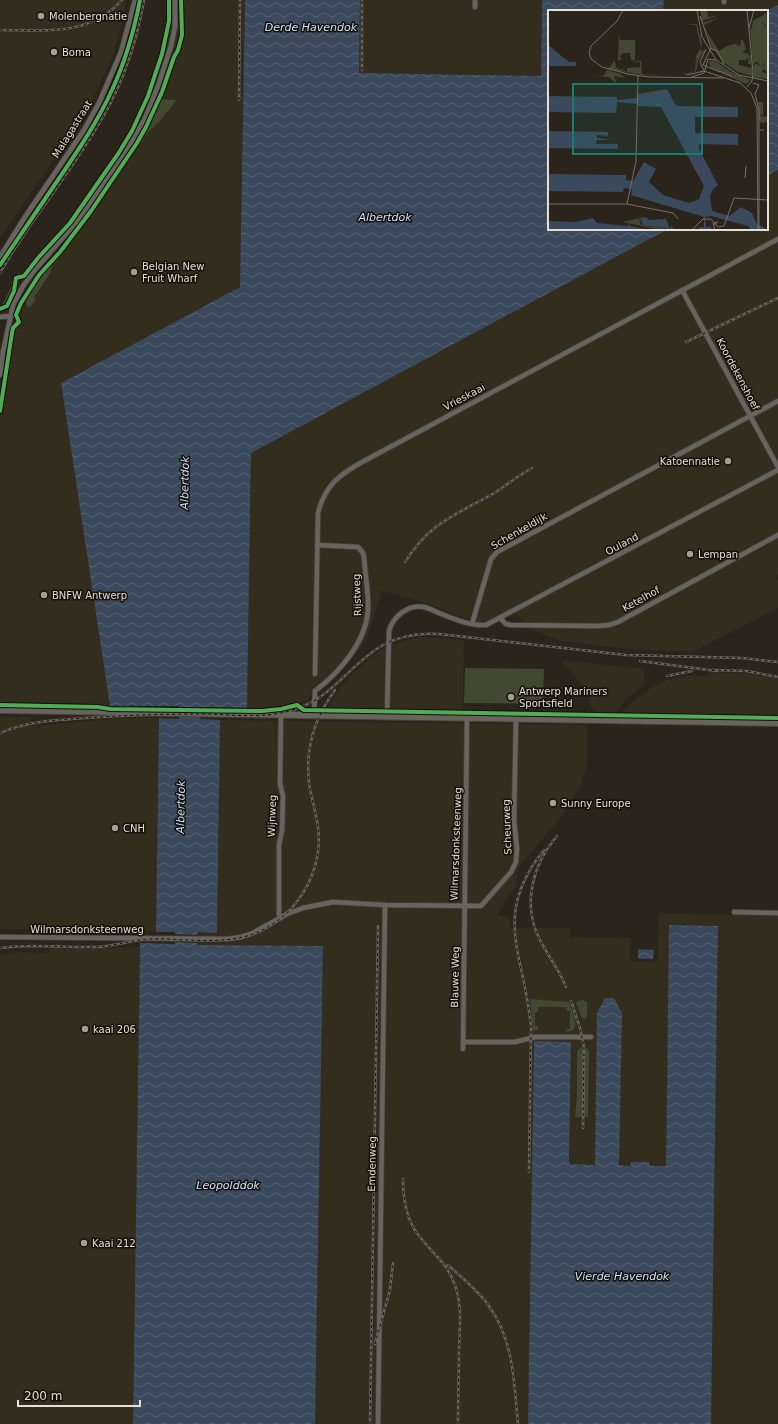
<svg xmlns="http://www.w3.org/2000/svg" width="778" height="1424" viewBox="0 0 778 1424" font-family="'DejaVu Sans',sans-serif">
<defs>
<pattern id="water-waves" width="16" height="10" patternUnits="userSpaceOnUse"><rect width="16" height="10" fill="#3a495c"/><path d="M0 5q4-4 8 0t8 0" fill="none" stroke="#566372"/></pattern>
</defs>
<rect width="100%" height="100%" fill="#2a241b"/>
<g fill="#332d1d">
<path d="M0,0H127L119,34L111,60L93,98L81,120L0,238Z"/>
<path d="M168,0H245L240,287L61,383L110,706L91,704L0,703V417L17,314L22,302L26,306L31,307L36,300L34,299L50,273L53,265L93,213L148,132L158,123L177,100L160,99L148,93L166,37L168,14Z"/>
<path d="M360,0H542L541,76L359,73Z"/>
<path d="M664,0H778V5L766,11H663Z"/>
<path d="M778,170V575L776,576L778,581V608L692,652L643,650L599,646L558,640L534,630L510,609L488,621H479L465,618L426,603L382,591L370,628L364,642L356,654L335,678L319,690L310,695L308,700L292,706L277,709L247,708L251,453L668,229H767V176Z"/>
<path d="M419,637L464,640L463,711L327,709L342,686L352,674L375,654L384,648L406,640Z"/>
<path d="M561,660L644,669V685L626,699L615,714L594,713L588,697L578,680Z"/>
<path d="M708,673H746L778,679V717L621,713L638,697L656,685L667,680L684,676H707Z"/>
<path d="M0,717H31L32,726L125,718H159L156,931L0,929Z"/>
<path d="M220,720L587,725V765L580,787L562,816L518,868L516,886L496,916H509L511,928H570V937L631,938L630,961L657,962L659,913L778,916V1424H711L718,926L669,925L666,1166H650L649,1162H631L630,1166L619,1165V1162H595V1165L570,1164L569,1162L571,1043L534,1042L528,1424H315L323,946L197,945V932H217Z"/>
<path d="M50,944H60L61,949L140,947L133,1424H0V956L16,952L49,953Z"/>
</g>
<g fill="#424832">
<path d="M160,99L177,100L158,123L148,132L93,213L53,265L50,273L34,298L36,300L30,307H27L26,306V301L33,287L91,212L138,144Z"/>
<path d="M19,273L21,274L15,279C12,288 12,305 1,308L12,285L11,282Z"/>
<path d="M465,668L544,669L543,704L464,703Z"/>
<path d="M530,999L569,1002C572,1011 583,1032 567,1032L566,1029H570V1011H567L566,1007H538V1012H535V1026H538V1030L533,1031Z"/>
<path d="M583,999L584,1001L587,1002V1016L585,1019L582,1018L576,1002Z"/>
<path d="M582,1047L587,1048L589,1052L588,1117H575L577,1096V1052L578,1050Z"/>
</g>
<g fill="url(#water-waves)">
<path d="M245,0H360L359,73L541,76L542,0H664L663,11H549V229H668L251,453L247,708L200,707V719L220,720L217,933L197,932V945L323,946L315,1424H133L140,943L175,944V932H156V931L159,718L179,719V706H110L61,383L240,287Z"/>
<path d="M778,5V170L767,176L766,11Z"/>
<path d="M669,925L718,926L711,1424H528L534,1041L571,1042L569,1162L571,1164L595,1165L597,1013L605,998H614L622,1013L619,1165L630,1166L631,1162H649L650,1166H666Z"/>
<path d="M638,949L654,950L653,959H638Z"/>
</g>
<path fill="#2a241b" d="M175,934L198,935L197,943L175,942Z"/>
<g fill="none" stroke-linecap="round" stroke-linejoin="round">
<defs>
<g id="minor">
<path d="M724,2V0"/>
<path d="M475,7V0"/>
<path d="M0,257L25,217L84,130L99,103L121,52L135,0"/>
<path d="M682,290L778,467"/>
<path d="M0,317L11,316"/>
<path d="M0,375L3,352L13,305L23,286L34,271L79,219L126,152L145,118L158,86L171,46L175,27V0"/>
<path d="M501,619L506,624L511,625L597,626L609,625L618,622L778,535"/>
<path d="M472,624L491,559L497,552L778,401"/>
<path d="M315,674L318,513C325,485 340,474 364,461L778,239"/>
<path d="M281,715L280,784L283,796L282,831L279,844V914L281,918"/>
<path d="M314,716L315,691C339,673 366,642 368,610C369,593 365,575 364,557L363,553L358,547L317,545"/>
<path d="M387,717L389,631C393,616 409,604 424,607C429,608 434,611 439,613C454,619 470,626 486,625L778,470"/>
<path d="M734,912L778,913"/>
<path d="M0,937L227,939L241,937L253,933L287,914L303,908L333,902L385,905L481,906L511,872L516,862L517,849L514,820L516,719"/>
<path d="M463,1042H515L535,1037H591"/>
<path d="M463,1049L467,719"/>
<path d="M378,1424L385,905"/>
</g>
<path id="major" d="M0,710L778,723"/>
</defs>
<use href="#minor" stroke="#47413a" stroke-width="6"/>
<use href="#major" stroke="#47413a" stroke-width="8"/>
<use href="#minor" stroke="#67635f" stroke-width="4.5"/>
<use href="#major" stroke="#68635c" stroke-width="6"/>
<defs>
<g id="rail">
<path d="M0,30C45,30 89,37 122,0"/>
<path d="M362,70V0"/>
<path d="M239,100L240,0"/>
<path d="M0,273C31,218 74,170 104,115C124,80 137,40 144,0"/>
<path d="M686,342L778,298"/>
<path d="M405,562C431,521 456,515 496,492C508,484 519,475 532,468"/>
<path d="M640,661L717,671"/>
<path d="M712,670L747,671L778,677"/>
<path d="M667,676L692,671"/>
<path d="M0,733C27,721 56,720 86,718C127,715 168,714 209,714C234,715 260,718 285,712C332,702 346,666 383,645C403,634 425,632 448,635L626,655L742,658L778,662"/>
<path d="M557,836C533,864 522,903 539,938C547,955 559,969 566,987"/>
<path d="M0,948C32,943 64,948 96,947C115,946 132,940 150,939C177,938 205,943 232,939C285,933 325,881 318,827C316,812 311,798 309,783C305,749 315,717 335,690"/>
<path d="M571,1001L580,1028L584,1047L583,1128"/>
<path d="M529,1172L531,1028C526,957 490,916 544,850"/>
<path d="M403,1179C403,1199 406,1220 419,1236C433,1254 446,1261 455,1285C462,1305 460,1327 459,1348C459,1373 458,1399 458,1424"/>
<path d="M448,1265C462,1278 478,1290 489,1306C514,1340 514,1384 518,1424"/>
<path d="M375,1344L390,1290L393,1263"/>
<path d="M370,1424L378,926"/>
</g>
</defs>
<use href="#rail" stroke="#67635d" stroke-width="2.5"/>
<use href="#rail" stroke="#140f08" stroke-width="1" stroke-dasharray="3" stroke-linecap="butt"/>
<defs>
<g id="cycleway">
<path d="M0,265C20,236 40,206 60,177C79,149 98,121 112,90C125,62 134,31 140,0"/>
<path d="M0,309L7,306L14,291L16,278L24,276L38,258L70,223L118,154L132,131L148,96L162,54L169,21V0"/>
<path d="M0,411L12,333L13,328L19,322L16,315L21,303L39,275L60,252L91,211L137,143L146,127L162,92L174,57L178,50L182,35L181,0"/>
<path d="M0,705L98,707L110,709L262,711L281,709L297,705L304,710L778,718"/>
</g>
</defs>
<use href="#cycleway" stroke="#140f08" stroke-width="6"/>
<use href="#cycleway" stroke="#51ab58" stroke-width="4"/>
</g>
<g fill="#a59e94" stroke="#140f08" stroke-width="1.5">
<circle cx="41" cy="16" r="4"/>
<circle cx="54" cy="52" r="4"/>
<circle cx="134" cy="272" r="4"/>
<circle cx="728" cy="461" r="4"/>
<circle cx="690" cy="554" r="4"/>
<circle cx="44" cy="595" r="4"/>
<circle cx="511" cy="697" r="4"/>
<circle cx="553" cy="803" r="4"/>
<circle cx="115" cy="828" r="4"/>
<circle cx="85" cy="1029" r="4"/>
<circle cx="84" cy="1243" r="4"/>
</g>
<g text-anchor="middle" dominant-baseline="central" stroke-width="3" stroke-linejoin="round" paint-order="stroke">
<g font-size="10" fill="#e7dfd5" stroke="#140f08" text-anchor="start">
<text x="49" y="16">Molenbergnatie</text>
<text x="62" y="52">Boma</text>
<text x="142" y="266">Belgian New<tspan x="142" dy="12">Fruit Wharf</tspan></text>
<text x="720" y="461" text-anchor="end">Katoennatie</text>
<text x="698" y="554">Lempan</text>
<text x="52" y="595">BNFW Antwerp</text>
<text x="519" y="691">Antwerp Mariners<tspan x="519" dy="12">Sportsfield</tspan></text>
<text x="561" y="803">Sunny Europe</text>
<text x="123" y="828">CNH</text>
<text x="93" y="1029">kaai 206</text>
<text x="92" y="1243">Kaai 212</text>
</g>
<g font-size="10" fill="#e7dfd5" stroke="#140f08">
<text transform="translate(72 129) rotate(-58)">Malagastraat</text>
<text transform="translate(738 374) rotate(62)">Koordekenshoef</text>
<text transform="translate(464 397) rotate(-28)">Vrieskaai</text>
<text transform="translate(519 531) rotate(-30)">Schenkeldijk</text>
<text transform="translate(622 544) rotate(-28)">Ouland</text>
<text transform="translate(357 595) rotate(-92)">Rijstweg</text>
<text transform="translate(641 599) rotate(-29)">Ketelhof</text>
<text transform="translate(272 816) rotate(-88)">Wijnweg</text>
<text transform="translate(507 827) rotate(-92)">Scheurweg</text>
<text transform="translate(456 844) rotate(-88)">Wilmarsdonksteenweg</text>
<text x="87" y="929">Wilmarsdonksteenweg</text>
<text transform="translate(455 977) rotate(-89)">Blauwe Weg</text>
<text transform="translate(372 1164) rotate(-89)">Emdenweg</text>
</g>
<g font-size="11" font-style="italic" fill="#cde2fd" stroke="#140f08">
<text x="311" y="27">Derde Havendok</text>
<text x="385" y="217">Albertdok</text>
<text transform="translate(185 483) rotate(-89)">Albertdok</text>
<text transform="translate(181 807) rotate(-89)">Albertdok</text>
<text x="228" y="1185">Leopolddok</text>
<text x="622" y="1276">Vierde Havendok</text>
</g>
</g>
<g transform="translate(548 10)">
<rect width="220" height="220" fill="#2a241b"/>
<path d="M71,24L72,30H87V50H83L82,43H75L72,46L74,50H70ZM193,30H195L198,39L194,43H198V46L199,42L201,46L200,50L198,47V50H191V55L203,58V54H200L202,42L204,59H186L184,54L181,56L177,53L179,36L190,33L188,35L192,36ZM67,50L68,59L70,57L71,60L73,59L79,62V58L92,57V52L82,51H93L94,64L107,65V60V65L113,66L95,65L60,59ZM59,60L70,63L78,68L66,66L67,71L68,69H69L67,73L61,67L44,66H55ZM210,92H215V104L212,106L219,107V112L213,113L211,110V119H216V113V121H211V127ZM91,208L93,215L119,219H122L123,216L126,219L124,220H113L74,212Z" fill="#424832"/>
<path d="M152,0H159L160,7L171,5L154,11ZM220,2V17L215,13L203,20L205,11ZM172,7L156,15L159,22L171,41L179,36L187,38L184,46L177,53L180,56L185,54L186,59H204V66L190,62L176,53L164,37L155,13ZM138,14H149L154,33L153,41L157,40L150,51L148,61L146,62L137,65L136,64V60L137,64L147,61L148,46L153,37L148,15ZM220,45V63L215,58L214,62L220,63V69L205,67L206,60H208H205L206,53L215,57ZM161,51H167L183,62L203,70L198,74L162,57Z" fill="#424832"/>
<path d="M210,14H216L217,17L219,14L220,17V48L214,57L208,51L205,54L202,18L204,20Z" fill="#424832"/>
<path d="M0,35L21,52H28V56H0ZM119,79L128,96L190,97V107H147V123L190,124V135L151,134V139L170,175L165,179L162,186L164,201L181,206L193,197L204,203L209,214L220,220H203L200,216L163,206L157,207L158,217H163V220H154L149,217H156V207L83,185L84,179L76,178L75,182L0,181V164L78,165V170L85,171L96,152L108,159L101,172L115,185L141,193L151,189L156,176L113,97L90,96L89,94L69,92L68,103L0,102V86L69,87V90L89,88L90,84ZM0,121L60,122V126L49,125V128L64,130H49L48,134H70V139L0,138ZM99,207L100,210L118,209L122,219L95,215L92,208ZM45,208L49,213L80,216L81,213L82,216L100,220H0V211L28,212Z" fill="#3a495c"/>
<path fill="none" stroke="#766f65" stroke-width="1" d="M75,0L69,11L43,36L41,43L43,49L54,57L80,64M149,0L154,27L168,50L191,65L220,71M152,6L163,38L155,55L172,62M201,18L206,0M162,38L169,41L176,54M158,39L152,52L156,61L192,73M171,61L185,67M79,64L101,67L176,68M139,65L156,61M141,68L156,63L160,49L168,50M191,72L203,83L209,98L210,220M205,73L211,75L207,84L211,100V220M199,77L204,71L205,62L199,0M197,168L198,156M0,194H79L125,203L130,209M79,194L88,151L90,65M165,215L170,212L165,213L167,220M144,220L155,209H163L170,217L176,216L186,188L220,190"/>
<path fill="#1a7b73" fill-opacity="0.15" stroke="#1a7b73" stroke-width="2" d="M25,74H154V144H25Z"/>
<rect width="220" height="220" fill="none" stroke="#e7dfd5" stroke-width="2"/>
</g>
<path d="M18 1400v6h122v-6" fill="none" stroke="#e7dfd5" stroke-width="2"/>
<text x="24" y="1400" font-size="12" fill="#e7dfd5" stroke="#140f08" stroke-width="3" paint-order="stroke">200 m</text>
</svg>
